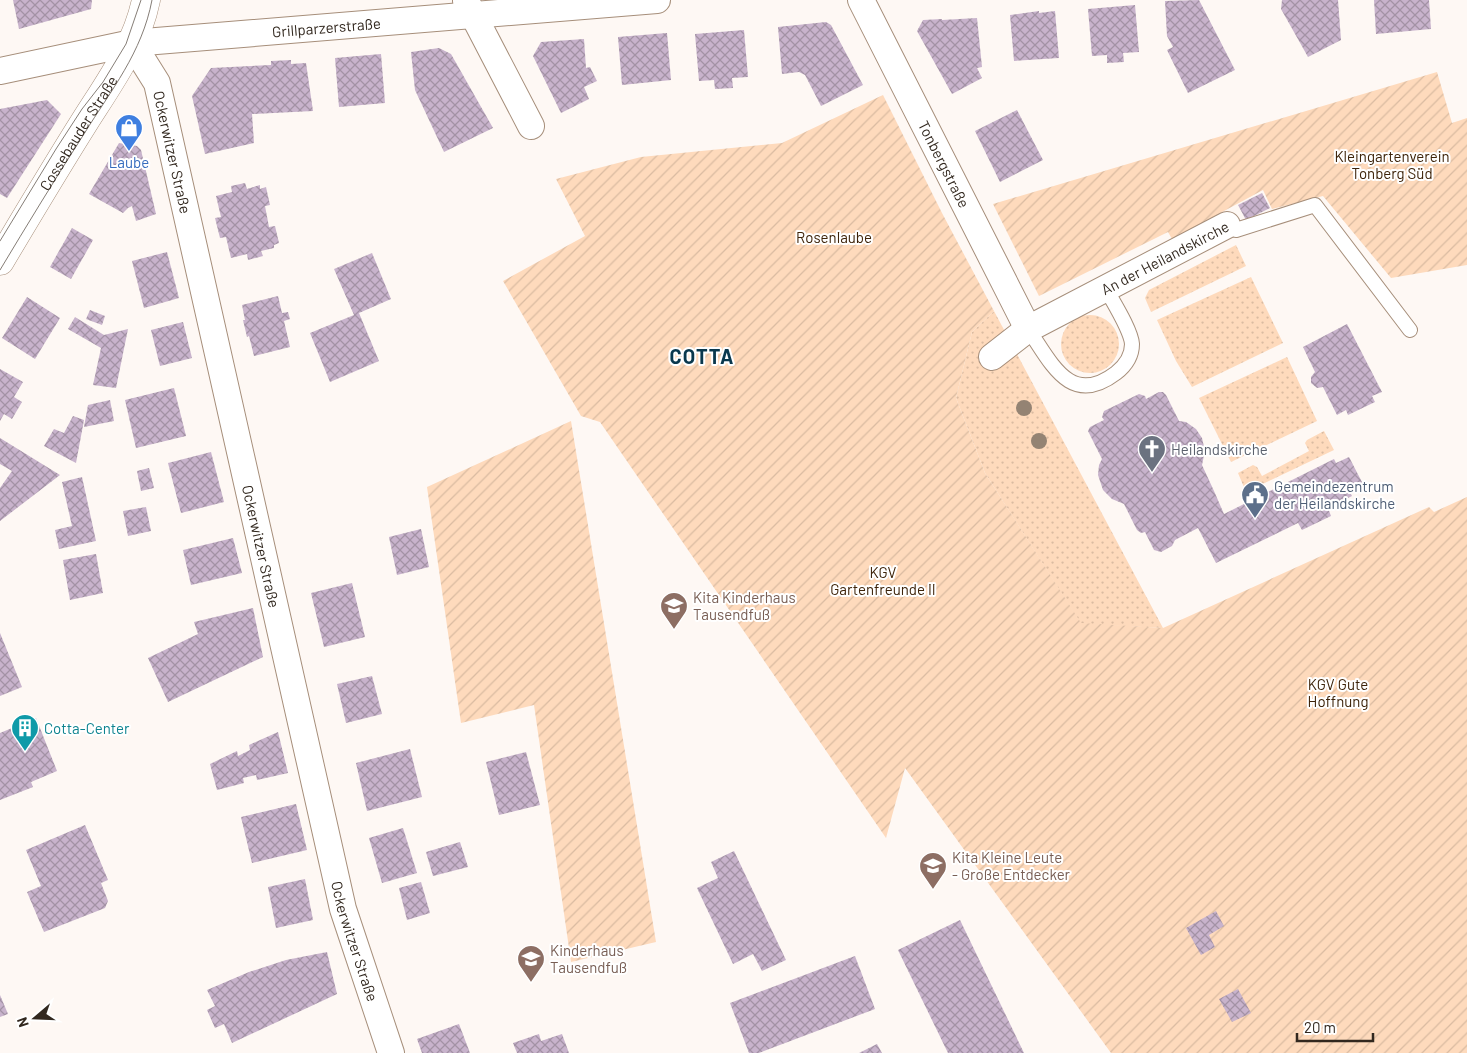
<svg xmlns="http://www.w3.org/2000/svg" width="1467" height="1053" viewBox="0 0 1467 1053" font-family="Barlow,sans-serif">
<defs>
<pattern id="grass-dots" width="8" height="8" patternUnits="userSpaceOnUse" patternTransform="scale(1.25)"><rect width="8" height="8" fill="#fedabc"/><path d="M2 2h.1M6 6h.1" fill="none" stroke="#dabba1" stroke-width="1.8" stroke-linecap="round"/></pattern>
<pattern id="garden-furrows" width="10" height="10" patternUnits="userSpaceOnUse" patternTransform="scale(1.25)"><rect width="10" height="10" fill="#fedabc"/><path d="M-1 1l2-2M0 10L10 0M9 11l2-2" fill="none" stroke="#dabba1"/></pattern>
<pattern id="building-cross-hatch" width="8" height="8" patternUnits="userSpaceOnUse" patternTransform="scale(1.25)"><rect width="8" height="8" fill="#c8b3cc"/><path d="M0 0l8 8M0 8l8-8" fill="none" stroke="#a392a5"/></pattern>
</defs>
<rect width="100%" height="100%" fill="#fef8f4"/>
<g fill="url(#grass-dots)">
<path d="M1236,245L1246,266L1151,312L1145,298L1149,290Z"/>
<path d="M1251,277L1283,343L1192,387L1176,361L1157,320Z"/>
<path d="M994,311L1163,628L1081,624L985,473L956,398L972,332Z"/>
<circle cx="1090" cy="344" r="29"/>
<path d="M1287,357L1317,421L1231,462L1199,398Z"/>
<path d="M1324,431L1334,450L1246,492L1238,473L1253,465L1257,467L1262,476L1309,451L1305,443L1307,440Z"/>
</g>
<g fill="url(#garden-furrows)">
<path d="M1437,72L1452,123L1467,118V265L1391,278L1323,196L1272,209L1263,190L1172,239L1168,232L1039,296L993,204Z"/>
<path d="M883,95L942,213L994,311L972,332L956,398L985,473L1081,623L1163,628L1429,507L1434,512L1467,497V1053H1111L905,768L886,838L600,422L581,416L503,281L585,236L556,179L641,157L782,143Z"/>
<path d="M571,421L656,942L571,962L534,705L461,723L427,487Z"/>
</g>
<g fill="url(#building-cross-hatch)">
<path d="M13,0H92L91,9L19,29Z"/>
<path d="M1199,0L1235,70L1188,93L1167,50L1173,47L1167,36L1165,1Z"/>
<path d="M1282,0H1338L1341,40L1308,57L1281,9Z"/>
<path d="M1374,0H1429L1431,29L1376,34Z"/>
<path d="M1135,5L1139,52L1123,53L1124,62L1107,63V55L1092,56L1088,9Z"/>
<path d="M1039,11V13L1055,11L1059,58L1014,61L1010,15Z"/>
<path d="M977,18L982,67L977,68L982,78L952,94L917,31L923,20L942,19V20Z"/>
<path d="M826,22L831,25L863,85L821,106L805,75L799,72L782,74L778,27Z"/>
<path d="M744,30L748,77L732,78L733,88L715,89L714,80L699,81L695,34Z"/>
<path d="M667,33L671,80L622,85L618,37Z"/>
<path d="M584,39L586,68L590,67L597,81L584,87L589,99L561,113L533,56L541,42Z"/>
<path d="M439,48L451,54L493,128L444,152L415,90L411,52Z"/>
<path d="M381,54L385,103L339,107L335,58Z"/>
<path d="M291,60V64L306,63L313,111L252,114L254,143L205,154L192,96L211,68L271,65V61Z"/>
<path d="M47,100L61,114L7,198L0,194V109Z"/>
<path d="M1017,110L1043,160L1000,182L975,131Z"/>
<path d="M119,143L137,146L141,150L156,214L136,221L132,206L128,208L123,213L89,194Z"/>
<path d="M245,183L247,189L260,185V189L266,187L270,205L265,206L269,227L275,226L279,243L274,245V248L261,251L263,256L248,260L247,254L231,258L226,237L220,238L215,218L221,217L216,196L232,192L231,186Z"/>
<path d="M1262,193L1270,208L1246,220L1238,205Z"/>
<path d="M72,228L93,240L71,279L50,267Z"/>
<path d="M167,252L179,298L144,308L132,261Z"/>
<path d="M372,253L391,299L359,313L379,361L330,382L310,333L354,315L334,269Z"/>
<path d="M278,296L282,313L288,312L290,319L284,321L290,347L254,356L249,336L247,337L243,320H245L242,305Z"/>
<path d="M27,297L60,318L35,359L2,338Z"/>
<path d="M90,310L105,316L102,325L86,319Z"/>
<path d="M75,317L104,335L128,329L116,388L93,385L101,348L68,329Z"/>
<path d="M183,322L192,358L160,366L151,330Z"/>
<path d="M1347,324L1382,392L1372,396L1375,402L1348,415L1346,410L1337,415L1323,387L1317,388L1311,383V377L1315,372L1303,347Z"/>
<path d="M0,369L23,382L14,397L22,402L12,419L4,414L0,421Z"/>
<path d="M174,388L186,436L136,448L125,400Z"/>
<path d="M1159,392H1163L1166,395L1179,421L1186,422L1196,429L1202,438L1205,451L1202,465L1214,491L1224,514L1334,459L1336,463L1349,457L1364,486L1350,492L1352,496L1328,508L1331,516L1302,530L1298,523L1216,563L1198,528L1175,540L1172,546L1161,552L1154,550L1145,532L1141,533L1137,530L1124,504L1112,499L1103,490L1098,475L1099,465L1102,459L1088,431L1090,427L1104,420L1102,417L1104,411L1139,394L1145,396L1146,399Z"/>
<path d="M110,400L114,421L84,427L88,405Z"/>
<path d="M73,416L84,420L76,463L44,446L54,429L64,433Z"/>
<path d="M0,438L60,475L0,521V488L12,471L0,464Z"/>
<path d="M211,452L224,502L181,513L168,463Z"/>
<path d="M149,468L154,488L141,491L137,471Z"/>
<path d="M82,477L96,541L59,549L55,530L72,526L62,482Z"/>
<path d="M146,507L151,531L128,536L123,511Z"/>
<path d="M421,529L429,567L397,575L389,537Z"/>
<path d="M233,538L242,573L191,585L183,550Z"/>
<path d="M96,554L103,593L70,600L63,560Z"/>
<path d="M352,583L365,637L324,647L311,593Z"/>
<path d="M253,608L263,657L168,702L148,658L198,634L194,622Z"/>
<path d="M0,633L22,687L0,696Z"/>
<path d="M372,676L382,714L346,723L337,684Z"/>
<path d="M36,718L57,771L31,782L33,787L0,800V733Z"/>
<path d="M278,732L288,773L257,780L256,775L243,778L244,783L217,790L210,764L237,751L238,756L250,750L249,745Z"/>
<path d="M410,749L422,797L367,811L356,763Z"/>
<path d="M526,752L540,805L499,815L486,762Z"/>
<path d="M296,804L307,850L252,863L241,817Z"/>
<path d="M85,825L108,880L101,883L108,901L105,908L44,932L27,892L41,886L26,850Z"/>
<path d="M403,828L417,873L382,883L369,838Z"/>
<path d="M460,842L468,867L433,876L426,852Z"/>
<path d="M734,851L786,960L762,971L753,954L733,964L697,888L718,878L711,862Z"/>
<path d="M305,879L313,920L276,928L268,887Z"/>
<path d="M421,882L430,913L407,920L399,888Z"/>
<path d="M1216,911L1224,926L1209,935L1215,947L1201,955L1186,928Z"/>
<path d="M960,920L1024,1053H948L898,950Z"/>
<path d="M327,952L337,994L232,1043L224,1024L215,1028L207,1010L215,1006L207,990L249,972L286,960Z"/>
<path d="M855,956L875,1009L759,1053H749L730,1003Z"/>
<path d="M1238,989L1251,1013L1232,1022L1219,999Z"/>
<path d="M0,995L8,1014L0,1017Z"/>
<path d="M459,1024L470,1053H422L417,1039Z"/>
<path d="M539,1034L541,1041L562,1034L569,1053H517L513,1043Z"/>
<path d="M877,1044L882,1053H859Z"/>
</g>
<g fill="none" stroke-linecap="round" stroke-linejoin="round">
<defs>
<g id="service">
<path d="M1227,225L1236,230L1315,205L1410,330"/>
<path d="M1028,329C1051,362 1070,408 1116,373C1125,366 1132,356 1132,344C1131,330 1113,302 1106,289"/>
</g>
<g id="minor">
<path id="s1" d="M861,0L1028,329"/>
<path d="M466,1L531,126"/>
<path id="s2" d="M132,43L157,83L343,909L391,1053"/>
<path id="s3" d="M0,71L132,43L657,0"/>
<path id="s4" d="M992,357L1028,329L1227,225"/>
</g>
<g id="secondary">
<path id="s5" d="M0,261C28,214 56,167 85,121C109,83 137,45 146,0"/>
</g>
</defs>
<use href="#service" stroke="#a68e7a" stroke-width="16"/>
<use href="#minor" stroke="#a68e7a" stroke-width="28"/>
<use href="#secondary" stroke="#a68e7a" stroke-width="29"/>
<use href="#service" stroke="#fff" stroke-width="14"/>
<use href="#minor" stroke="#fff" stroke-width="26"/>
<use href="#secondary" stroke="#fff" stroke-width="28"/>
<g stroke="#857d76" stroke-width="1">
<path d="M0,241L56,149L82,109L103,82L126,44L141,0"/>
<path d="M0,270C27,225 55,179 84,134C111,90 142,53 152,0"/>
</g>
</g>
<g fill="#948373">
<circle cx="1024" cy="408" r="8"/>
<circle cx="1039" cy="441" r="8"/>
</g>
<defs>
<symbol id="shop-pin" viewBox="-11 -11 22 30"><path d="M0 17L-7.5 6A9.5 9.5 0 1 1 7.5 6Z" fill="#3f7fe0" stroke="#fff"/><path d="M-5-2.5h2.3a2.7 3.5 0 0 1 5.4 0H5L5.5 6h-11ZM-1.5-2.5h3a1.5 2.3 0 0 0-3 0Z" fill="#fff"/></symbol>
<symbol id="church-pin" viewBox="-11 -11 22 30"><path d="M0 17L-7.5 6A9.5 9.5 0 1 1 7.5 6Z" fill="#6b7280" stroke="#fff"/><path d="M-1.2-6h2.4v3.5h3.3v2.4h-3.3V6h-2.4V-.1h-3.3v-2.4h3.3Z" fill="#fff"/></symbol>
<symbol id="civic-pin" viewBox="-11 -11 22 30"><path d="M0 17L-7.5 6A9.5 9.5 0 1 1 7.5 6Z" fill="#5c6f8a" stroke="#fff"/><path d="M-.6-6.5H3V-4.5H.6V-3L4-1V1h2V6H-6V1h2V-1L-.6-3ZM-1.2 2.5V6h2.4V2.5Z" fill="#fff"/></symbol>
<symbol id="school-pin" viewBox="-11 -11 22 30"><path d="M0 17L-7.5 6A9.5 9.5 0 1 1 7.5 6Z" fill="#8d6e63" stroke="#fff"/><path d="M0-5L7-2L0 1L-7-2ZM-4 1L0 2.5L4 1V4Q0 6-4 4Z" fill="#fff"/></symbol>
<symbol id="building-pin" viewBox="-11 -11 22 30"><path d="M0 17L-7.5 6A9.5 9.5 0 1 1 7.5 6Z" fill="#0f9aa8" stroke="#fff"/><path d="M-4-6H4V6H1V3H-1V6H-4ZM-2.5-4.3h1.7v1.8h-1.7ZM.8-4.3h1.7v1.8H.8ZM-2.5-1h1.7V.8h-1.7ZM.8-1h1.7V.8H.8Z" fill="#fff"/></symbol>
</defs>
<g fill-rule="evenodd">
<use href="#shop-pin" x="113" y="112" width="32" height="43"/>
<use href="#church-pin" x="1136" y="433" width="32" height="43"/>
<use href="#civic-pin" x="1239" y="479" width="32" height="43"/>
<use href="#school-pin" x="658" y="590" width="32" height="43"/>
<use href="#building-pin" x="9" y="712" width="32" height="43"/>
<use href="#school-pin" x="917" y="850" width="32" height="43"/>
<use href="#school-pin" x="515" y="943" width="32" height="43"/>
</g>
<g text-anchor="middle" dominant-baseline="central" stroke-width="4" stroke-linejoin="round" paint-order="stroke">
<g font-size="15" fill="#32281f" stroke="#fff">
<text stroke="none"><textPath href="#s3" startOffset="330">Grillparzerstraße</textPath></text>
<text stroke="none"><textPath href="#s5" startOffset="150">Cossebauder Straße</textPath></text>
<text stroke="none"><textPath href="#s2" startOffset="118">Ockerwitzer Straße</textPath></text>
<text stroke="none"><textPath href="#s1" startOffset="184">Tonbergstraße</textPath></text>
<text stroke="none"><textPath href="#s4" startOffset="200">An der Heilandskirche</textPath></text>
<text stroke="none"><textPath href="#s2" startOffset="522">Ockerwitzer Straße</textPath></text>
<text stroke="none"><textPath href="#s2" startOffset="928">Ockerwitzer Straße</textPath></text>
</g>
<g font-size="15" fill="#3d2309" stroke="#fff">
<text x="1392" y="156">Kleingartenverein<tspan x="1392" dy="17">Tonberg Süd</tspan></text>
<text x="834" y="237">Rosenlaube</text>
<text x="883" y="572">KGV<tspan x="883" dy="17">Gartenfreunde II</tspan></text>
<text x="1338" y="684">KGV Gute<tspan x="1338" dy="17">Hoffnung</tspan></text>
</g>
<g font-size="15" fill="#366cbe" stroke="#fff">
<text x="129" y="162">Laube</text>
</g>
<g font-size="15" fill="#5b616d" stroke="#fff" text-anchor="start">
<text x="1171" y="449">Heilandskirche</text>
</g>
<g font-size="15" fill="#4e5e75" stroke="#fff" text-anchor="start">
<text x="1274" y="486">Gemeindezentrum<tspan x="1274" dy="17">der Heilandskirche</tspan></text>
</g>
<g font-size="15" fill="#785e54" stroke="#fff" text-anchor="start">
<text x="693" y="597">Kita Kinderhaus<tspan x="693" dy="17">Tausendfuß</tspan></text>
<text x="952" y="857">Kita Kleine Leute<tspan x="952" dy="17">- Große Entdecker</tspan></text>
<text x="550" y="950">Kinderhaus<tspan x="550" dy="17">Tausendfuß</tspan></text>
</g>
<g font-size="15" fill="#0d838f" stroke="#fff" text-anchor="start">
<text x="44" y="728">Cotta-Center</text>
</g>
<g font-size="20" font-weight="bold" letter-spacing="1" fill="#0a384d" stroke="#fff">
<text x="702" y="356">COTTA</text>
</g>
</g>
<g transform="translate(35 1018) rotate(251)" stroke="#ffffff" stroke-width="4" paint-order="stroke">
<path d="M0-4L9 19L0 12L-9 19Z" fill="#32281f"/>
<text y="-8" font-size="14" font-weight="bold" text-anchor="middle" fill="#32281f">N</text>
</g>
<path d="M1297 1033v8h76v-8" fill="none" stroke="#32281f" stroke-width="2.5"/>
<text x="1304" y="1033" font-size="15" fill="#32281f" stroke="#ffffff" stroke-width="4" paint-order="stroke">20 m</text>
</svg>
